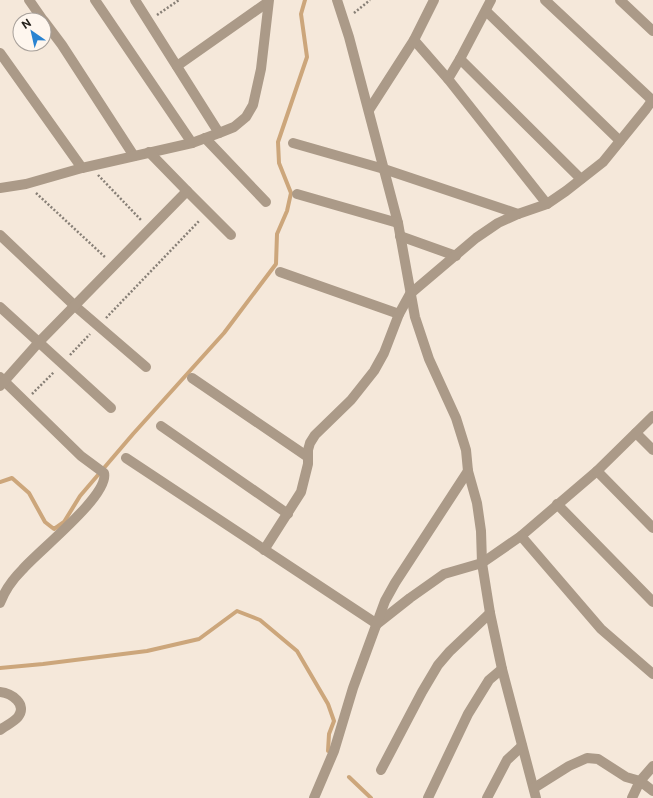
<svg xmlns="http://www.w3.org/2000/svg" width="653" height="798" viewBox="0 0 653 798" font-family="'Public Sans',sans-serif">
<rect width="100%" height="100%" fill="#f5e8da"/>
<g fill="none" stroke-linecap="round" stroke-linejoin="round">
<g stroke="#cca67b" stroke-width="4">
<path d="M0,482L12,478L29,493L45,522L54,529L64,522L80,496L133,434L224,333L276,264L277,234L287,211L291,193L279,163L278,142L307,57L301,14L305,0"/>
<path d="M0,668L43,664L147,651L199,639L237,611L260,620L297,651L328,704L334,721L329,734L328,751"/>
<path d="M349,777L371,798"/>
</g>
<g stroke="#877f76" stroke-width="2.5" stroke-dasharray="2 2" stroke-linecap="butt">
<path d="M354,13L370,0"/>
<path d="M157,15L179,0"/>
<path d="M98,175L142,221"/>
<path d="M36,193L106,258"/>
<path d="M106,318L200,220"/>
<path d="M70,355L90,334"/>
<path d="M32,394L54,372"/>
</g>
<g stroke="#ab9a88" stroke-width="10">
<path d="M29,0L43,20"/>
<path d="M95,0L192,143"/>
<path d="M135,0L219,133"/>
<path d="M337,0L349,37L398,223L415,317L429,359L456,418L466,450L468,471L477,503L481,531L482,563L490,613L502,669L536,798"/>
<path d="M545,0L652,100"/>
<path d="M620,0L653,31"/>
<path d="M486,11L620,141"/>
<path d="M44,21L62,45L134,156"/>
<path d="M414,40L448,79L460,59L491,0"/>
<path d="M0,53L82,168"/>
<path d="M460,59L581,179"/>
<path d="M177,66L268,2"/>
<path d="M448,79L547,204"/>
<path d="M369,110L414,40L434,0"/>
<path d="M205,138L266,202"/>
<path d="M293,143L384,169L518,214"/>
<path d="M0,188L26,184L82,168L192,143L219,133L234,127L246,117L253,105L261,69L269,0"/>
<path d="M187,191L231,235"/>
<path d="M297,194L398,223"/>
<path d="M0,235L75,306L146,367"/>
<path d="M400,236L456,256"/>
<path d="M280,272L399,314"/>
<path d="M0,307L111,408"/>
<path d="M0,377L81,456L104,473C110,495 37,552 22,570C12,580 5,590 0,603"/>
<path d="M192,378L308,457"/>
<path d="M0,386L39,342L187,191L149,152"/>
<path d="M161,426L288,514"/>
<path d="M636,433L653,450"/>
<path d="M126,458L377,624L410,598L444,574L482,563L521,536L597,471L653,416"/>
<path d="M597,471L653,528"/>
<path d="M557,504L653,602"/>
<path d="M521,536L601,629L653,674"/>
<path d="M264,550L301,492L308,464V450L310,443L315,435L351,400L374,371L384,353L399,314L410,294L476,238L498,223L518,214L547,204L566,191L603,162L646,109L653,99"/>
<path d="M0,692C11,693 28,704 18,717C14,722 5,726 0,730"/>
<path d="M381,770L422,692L438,665L450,651L490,613"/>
<path d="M534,788L569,766L587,758L598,759L626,777L640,781L653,766"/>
<path d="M314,798L334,751L353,688L385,601L395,583L468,471"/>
<path d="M428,798L468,714L489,680L502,669"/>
<path d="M487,798L507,760L522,746"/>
<path d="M632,798L640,781L653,791"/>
</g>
</g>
<g transform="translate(32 32) rotate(326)"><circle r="19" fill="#fef6ee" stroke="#a7a09a"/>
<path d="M0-3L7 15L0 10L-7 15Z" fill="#2983d1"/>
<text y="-6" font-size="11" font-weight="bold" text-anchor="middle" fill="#24201b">N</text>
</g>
</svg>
